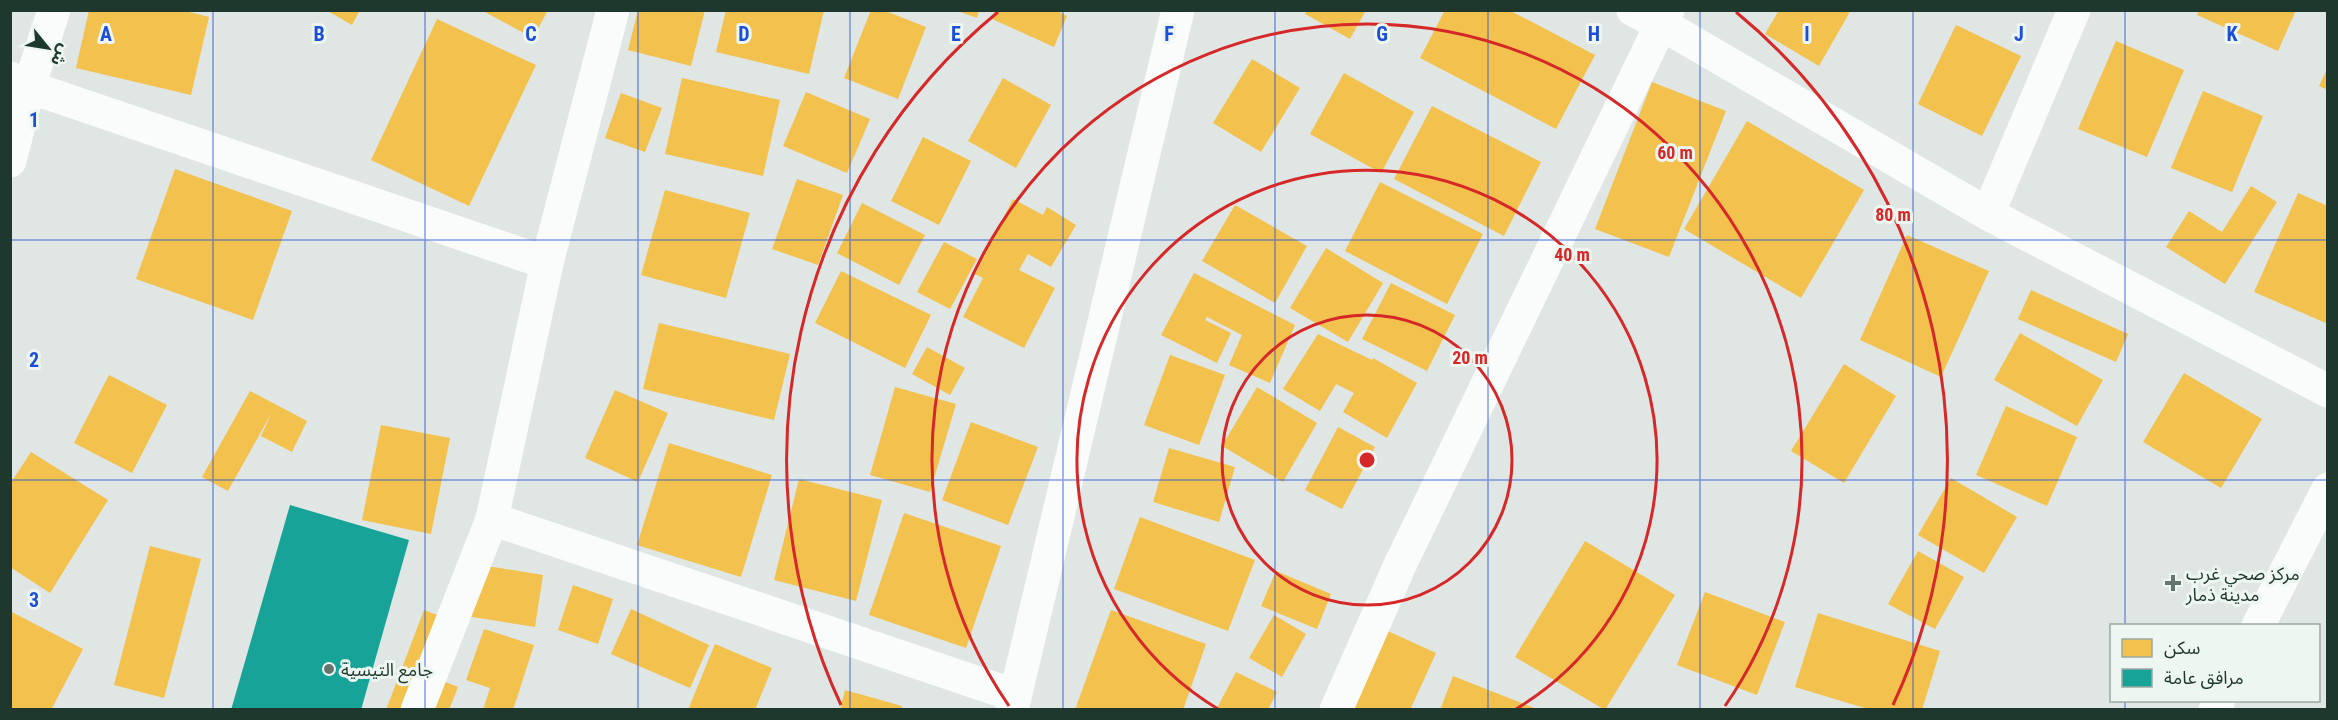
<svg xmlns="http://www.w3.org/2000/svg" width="2338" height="720" viewBox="0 0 2338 720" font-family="'Roboto Condensed','Noto Sans Arabic',sans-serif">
<rect width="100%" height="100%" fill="#e0e6e3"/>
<g fill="#f2c14e">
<path d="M89,10H181L209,17L191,95L76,68Z"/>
<path d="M326,10H360L352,25Z"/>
<path d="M481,10H548L533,38Z"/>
<path d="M638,10H705L691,66L628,50Z"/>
<path d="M726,10H824L809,74L716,52Z"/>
<path d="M871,10H883L926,27L898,99L844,78Z"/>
<path d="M955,10H979L977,18Z"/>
<path d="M995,10H1055L1067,16L1054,47L992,19Z"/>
<path d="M1307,10H1366L1350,39L1305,14Z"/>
<path d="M1445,10H1509L1595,55L1556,129L1420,58Z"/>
<path d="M1779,10H1851L1819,66L1765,34Z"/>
<path d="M2199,10H2296L2278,51L2197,15Z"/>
<path d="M437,19L536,65L469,206L371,160Z"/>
<path d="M1956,25L2021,56L1982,136L1918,104Z"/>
<path d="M2116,41L2184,70L2147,157L2078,129Z"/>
<path d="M1252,59L1300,88L1261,152L1213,123Z"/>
<path d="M2328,67V90L2319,86Z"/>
<path d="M1344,73L1414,112L1381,173L1310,134Z"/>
<path d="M682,78L780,100L763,176L665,154Z"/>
<path d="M1003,78L1051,105L1016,168L968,141Z"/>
<path d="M1652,82L1726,111L1669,257L1595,229Z"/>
<path d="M2203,91L2263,116L2232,192L2171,168Z"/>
<path d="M806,92L870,119L847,173L783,146Z"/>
<path d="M621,93L662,108L645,152L605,138Z"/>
<path d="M1432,106L1541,162L1504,236L1394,179Z"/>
<path d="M1747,121L1864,190L1801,298L1684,229Z"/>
<path d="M923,137L971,161L939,225L891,201Z"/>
<path d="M175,169L292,211L253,320L136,279Z"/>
<path d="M797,179L843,195L818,265L772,249Z"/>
<path d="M1380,182L1483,234L1447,304L1345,251Z"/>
<path d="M2251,186L2277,202L2225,284L2166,247L2189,211L2222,232Z"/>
<path d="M665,190L750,213L726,298L641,275Z"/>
<path d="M2298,193L2328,206V324L2254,292Z"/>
<path d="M1013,199L1043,215L1047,207L1076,225L1051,267L1028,254L1019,270L1055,288L1024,348L963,317L983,278L975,274Z"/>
<path d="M862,203L925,235L899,285L837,253Z"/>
<path d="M1235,205L1307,246L1275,303L1202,261Z"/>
<path d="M1907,235L1989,271L1941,377L1860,340Z"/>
<path d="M944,242L977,259L950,309L917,292Z"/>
<path d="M1326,248L1383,283L1348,342L1290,308Z"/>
<path d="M841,271L931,315L905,368L815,323Z"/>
<path d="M1194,273L1295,325L1270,383L1229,365L1242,335L1207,317L1205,320L1231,333L1217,363L1161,335Z"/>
<path d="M1391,283L1455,315L1427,371L1362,339Z"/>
<path d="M2031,290L2128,334L2116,362L2018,319Z"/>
<path d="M659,323L790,354L774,420L643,389Z"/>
<path d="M2020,333L2103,380L2077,426L1994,380Z"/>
<path d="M1318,334L1372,360L1373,358L1417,383L1387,438L1343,412L1354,393L1336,384L1320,411L1283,389Z"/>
<path d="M927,347L965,368L950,395L912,374Z"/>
<path d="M1170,355L1225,375L1199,445L1144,425Z"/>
<path d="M1844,364L1896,396L1844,483L1791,451Z"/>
<path d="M2184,373L2262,419L2221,488L2143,442Z"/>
<path d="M109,375L167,405L132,473L74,443Z"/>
<path d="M895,387L956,404L930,492L870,475Z"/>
<path d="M1257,387L1317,423L1283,482L1222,446Z"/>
<path d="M615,390L668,413L638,482L585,458Z"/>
<path d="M250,391L307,421L292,452L261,436L271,414L228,491L202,477Z"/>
<path d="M2006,406L2077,437L2047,506L1976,475Z"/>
<path d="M971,422L1038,447L1008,525L942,500Z"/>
<path d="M381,425L450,438L431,534L362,520Z"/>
<path d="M1338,427L1375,447L1342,509L1305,490Z"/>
<path d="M669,443L772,475L741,577L637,545Z"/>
<path d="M1169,448L1235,467L1219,522L1153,502Z"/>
<path d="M31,452L108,500L50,593L10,567V484Z"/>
<path d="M1951,478L2017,517L1984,573L1918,535Z"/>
<path d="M799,479L882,500L856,601L774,580Z"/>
<path d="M904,513L1001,546L966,648L869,615Z"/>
<path d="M1140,517L1255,560L1228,631L1114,589Z"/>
<path d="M1585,541L1675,595L1605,710L1515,657Z"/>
<path d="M150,546L201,559L164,698L114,685Z"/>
<path d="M1918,551L1964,577L1935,629L1888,604Z"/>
<path d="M475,564L543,575L535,627L466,616Z"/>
<path d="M1276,571L1331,594L1317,629L1261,606Z"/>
<path d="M573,585L613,599L598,644L558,630Z"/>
<path d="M1705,592L1785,622L1757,695L1677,665Z"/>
<path d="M631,609L709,645L690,688L611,654Z"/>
<path d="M424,610L448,619L427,675L458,687L449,710H386Z"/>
<path d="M1111,610L1206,644L1183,710H1075Z"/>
<path d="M10,611L83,649L51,710H10Z"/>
<path d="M1818,613L1940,651L1922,710H1871L1795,687Z"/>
<path d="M1274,615L1306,634L1282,677L1249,658Z"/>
<path d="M1379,627L1436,653L1410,710H1341Z"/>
<path d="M484,629L534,645L513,710H483L490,688L466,680Z"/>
<path d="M715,644L772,668L755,710H688Z"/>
<path d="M1236,672L1277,692L1268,710H1216Z"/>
<path d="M1453,676L1537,709V710H1440Z"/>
<path d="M845,690L902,706L901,710H840Z"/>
</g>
<path fill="#17a398" d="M290,505L409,540L361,710H231Z"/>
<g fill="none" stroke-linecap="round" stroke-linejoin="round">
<g stroke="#fafbfb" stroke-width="33">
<path d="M1633,10L1663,25L1988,214L2328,391"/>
<path d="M10,78L29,87L547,263"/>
<path d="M10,161L29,87L54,10"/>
<path d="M1988,214L2074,10"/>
<path d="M492,519L1014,695"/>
<path d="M2258,626L2328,489"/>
<path d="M417,710L492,519L547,263L613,10"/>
<path d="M1012,710L1178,10"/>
<path d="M1336,710L1400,565L1668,10"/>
<path d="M2215,710L2219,700"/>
</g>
</g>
<path fill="none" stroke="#1d4ed8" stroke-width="1.5" stroke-opacity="0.55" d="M213,10V710M425,10V710M638,10V710M850,10V710M1063,10V710M1275,10V710M1488,10V710M1700,10V710M1913,10V710M2125,10V626M10,240H2328M10,480H2328M2125,700V710"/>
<g fill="none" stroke="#d62828" stroke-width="3">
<circle cx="1367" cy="460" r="145"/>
<path d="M1218 709A290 290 0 1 1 1516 709"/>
<path d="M1009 706A435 435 0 1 1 1725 706"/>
<path d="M841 705A580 580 0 0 1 998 12M1736 12A580 580 0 0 1 1893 705"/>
</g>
<g fill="#63756d" stroke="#edf6f0" stroke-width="2">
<path d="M2170 574h6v6h6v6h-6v6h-6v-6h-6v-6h6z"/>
<circle cx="329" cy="669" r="6"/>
</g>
<g text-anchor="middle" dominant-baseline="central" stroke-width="6" stroke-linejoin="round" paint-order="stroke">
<g font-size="18" fill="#1f382e" stroke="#edf6f0" text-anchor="start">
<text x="2186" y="573">مركز صحي غرب<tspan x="2186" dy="21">مدينة ذمار</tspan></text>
<text x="341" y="669">جامع التيسية</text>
</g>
</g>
<g font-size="20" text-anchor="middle" font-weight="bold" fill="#1d4ed8" stroke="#edf6f0" stroke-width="6" stroke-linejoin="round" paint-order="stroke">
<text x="106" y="41">A</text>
<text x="319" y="41">B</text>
<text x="531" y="41">C</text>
<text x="744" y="41">D</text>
<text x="956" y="41">E</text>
<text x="1169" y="41">F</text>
<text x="1382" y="41">G</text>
<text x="1594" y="41">H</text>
<text x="1807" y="41">I</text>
<text x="2019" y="41">J</text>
<text x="2232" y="41">K</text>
<text x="34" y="127">1</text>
<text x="34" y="367">2</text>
<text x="34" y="607">3</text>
</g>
<circle cx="1367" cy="460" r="9" fill="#d62828" stroke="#edf6f0" stroke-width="3"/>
<g font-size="18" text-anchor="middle" font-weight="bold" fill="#d62828" stroke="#edf6f0" stroke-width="6" stroke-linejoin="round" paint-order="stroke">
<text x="1675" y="159">60 m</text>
<text x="1893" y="221">80 m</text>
<text x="1572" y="261">40 m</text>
<text x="1470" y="364">20 m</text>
</g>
<rect width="2338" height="720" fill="none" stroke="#1f382e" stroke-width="24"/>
<rect x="2110" y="624" width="210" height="78" fill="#edf6f0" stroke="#9baaa2" stroke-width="1.5"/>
<rect x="2122" y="639" width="30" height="18" fill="#f2c14e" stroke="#9baaa2" stroke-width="1.5"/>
<text x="2164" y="654" font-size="18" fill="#1f382e">سكن</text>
<rect x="2122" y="669" width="30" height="18" fill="#17a398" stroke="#9baaa2" stroke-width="1.5"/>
<text x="2164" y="684" font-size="18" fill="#1f382e">مرافق عامة</text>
<g transform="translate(48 48) rotate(120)" stroke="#edf6f0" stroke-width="4.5" paint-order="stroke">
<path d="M0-4.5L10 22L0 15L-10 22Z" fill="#1f382e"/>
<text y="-9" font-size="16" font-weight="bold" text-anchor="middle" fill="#1f382e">ش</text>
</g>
</svg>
